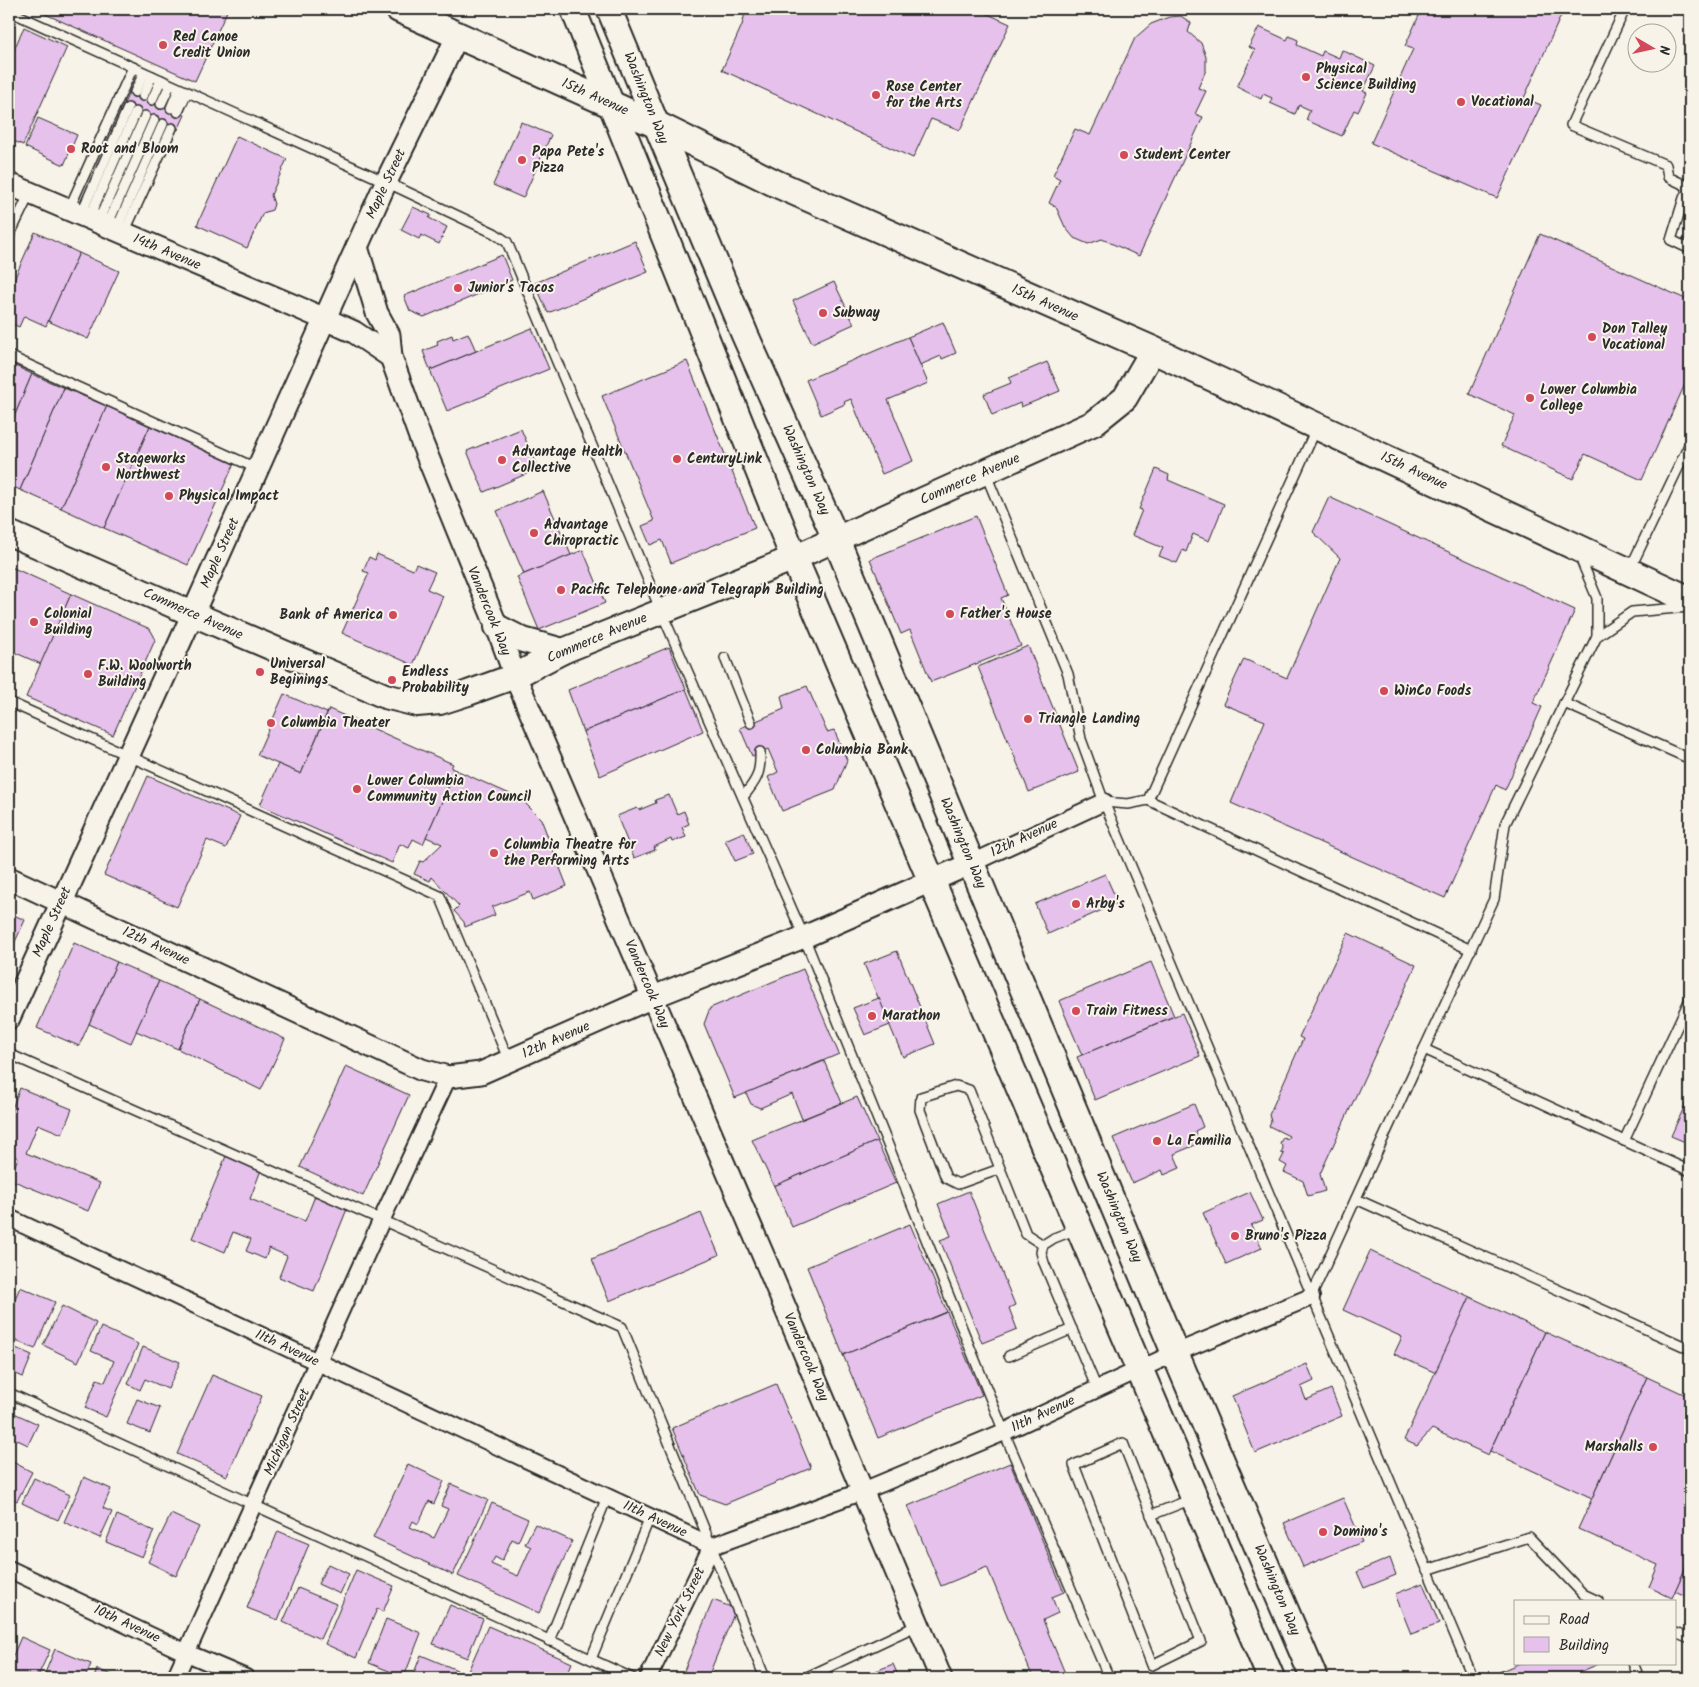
<svg xmlns="http://www.w3.org/2000/svg" width="1699" height="1687" viewBox="0 0 1699 1687" font-family="Kalam,sans-serif">
<rect width="100%" height="100%" fill="#f7f3e8"/>
<filter id="ink" filterUnits="userSpaceOnUse"><feTurbulence type="fractalNoise" baseFrequency=".02" numOctaves="2"/><feDisplacementMap in="SourceGraphic" scale="10" xChannelSelector="R" yChannelSelector="G"/><feConvolveMatrix kernelMatrix="1 2 1 2 8 2 1 2 1" color-interpolation-filters="sRGB"/></filter>
<g filter="url(#ink)">
<g fill="#e5c1ec" stroke="#2b2b2b">
<path d="M34,9H228L195,81Z"/>
<path d="M746,9H977L1010,24L960,130L931,119L913,158L722,70L742,25Z"/>
<path d="M1422,9H1564L1524,98L1541,105L1497,198L1371,143L1413,49L1405,46Z"/>
<path d="M1181,16L1191,23L1188,32L1201,43L1206,57V70L1198,88L1206,91L1195,114L1203,117L1139,256L1102,239L1088,244L1074,238L1065,227L1056,207L1049,203L1060,179L1053,175L1075,129L1090,135L1135,38L1151,24L1169,17Z"/>
<path d="M24,27L67,47L23,145L9,139V61Z"/>
<path d="M1259,27L1287,40L1289,36L1298,40L1297,45L1321,56L1323,51L1339,58L1342,50L1375,66L1363,91L1367,93L1358,112L1354,110L1342,136L1306,120L1310,110L1299,105L1295,114L1270,103L1272,98L1263,94L1261,99L1237,87L1255,50L1249,47Z"/>
<path d="M130,90L185,115L178,130L123,106Z"/>
<path d="M38,118L77,135L64,165L25,147Z"/>
<path d="M521,122L551,135L523,198L493,185Z"/>
<path d="M237,136L287,159L271,195L274,204L272,210L263,213L247,248L197,225Z"/>
<path d="M413,207L431,215L429,218L447,227L439,244L421,235L419,239L401,230Z"/>
<path d="M35,232L79,253L46,326L24,316L19,327L9,322V291Z"/>
<path d="M1540,234L1690,301V373L1642,480L1585,454L1573,479L1501,446L1515,415L1469,394Z"/>
<path d="M635,241L648,272L548,313L535,283Z"/>
<path d="M79,253L119,271L88,339L48,321Z"/>
<path d="M502,255L512,280L424,317L410,311L404,296Z"/>
<path d="M834,282L854,324L812,343L793,301Z"/>
<path d="M943,322L956,353L942,359L941,356L920,365L908,337Z"/>
<path d="M532,328L549,369L447,411L430,370Z"/>
<path d="M468,333L476,351L430,370L423,351L438,345L437,341L452,335L453,339Z"/>
<path d="M908,337L928,383L888,400L913,461L882,474L851,399L844,402L845,404L821,415L806,380Z"/>
<path d="M687,361L755,528L671,563L662,540L650,545L642,526L654,521L602,396Z"/>
<path d="M1047,362L1060,391L1021,407L1020,403L992,415L984,394L1011,383L1009,378Z"/>
<path d="M9,363L32,374L9,429Z"/>
<path d="M32,374L64,388L20,490L9,485V429Z"/>
<path d="M64,388L107,406L61,508L20,490Z"/>
<path d="M107,406L150,426L104,528L61,508Z"/>
<path d="M150,426L234,464L188,565L104,528Z"/>
<path d="M521,429L538,469L484,492L467,451Z"/>
<path d="M1156,469L1169,475L1168,480L1224,504L1209,541L1193,534L1186,552L1183,550L1177,563L1159,556L1163,548L1132,535L1142,510L1139,509Z"/>
<path d="M543,491L571,555L524,574L497,511Z"/>
<path d="M1329,497L1575,610L1533,703L1542,707L1505,790L1496,785L1445,898L1231,803L1265,721L1223,704L1244,659L1287,678L1340,558L1313,532Z"/>
<path d="M976,516L1008,595L1001,598L1021,646L931,682L910,630L901,634L870,559Z"/>
<path d="M583,550L605,603L539,630L517,577Z"/>
<path d="M377,554L413,570L416,564L435,572L427,589L443,596L413,665L342,633L369,573L363,571L369,557L375,560Z"/>
<path d="M9,566L71,594L41,664L9,650Z"/>
<path d="M71,594L150,629L154,636L155,640L113,735L26,697Z"/>
<path d="M1028,646L1079,772L1029,792L978,667Z"/>
<path d="M669,647L686,689L583,732L568,690Z"/>
<path d="M807,686L827,732L834,730L847,760L835,790L782,811L768,777L778,772L768,749L752,756L740,728L784,709L781,696Z"/>
<path d="M686,689L703,731L600,776L583,732Z"/>
<path d="M284,694L327,713L301,774L257,755Z"/>
<path d="M329,709L453,764L451,768L456,770L423,844L413,839L409,848L400,844L392,863L260,805L278,764L301,774Z"/>
<path d="M456,770L521,799L541,819L567,886L533,900L530,892L492,907L495,915L465,927L464,922L454,911L459,906L432,877L430,881L414,874L420,861L423,862L442,844L426,837Z"/>
<path d="M148,776L240,816L226,848L207,840L177,907L104,875Z"/>
<path d="M669,795L677,814L684,811L689,824L682,827L686,837L672,842L671,839L654,847L655,850L634,858L617,816L637,808L639,810L656,803L655,800Z"/>
<path d="M744,832L753,854L735,861L725,840Z"/>
<path d="M1105,874L1118,903L1048,934L1035,904Z"/>
<path d="M9,913L25,920L9,955Z"/>
<path d="M1348,933L1416,965L1320,1174L1325,1191L1308,1196L1303,1181L1284,1172L1287,1166L1280,1162L1284,1154L1281,1153L1283,1148L1280,1143L1283,1137L1287,1139L1289,1136L1269,1126L1271,1121L1269,1115L1303,1039L1299,1037Z"/>
<path d="M74,943L117,962L79,1046L37,1028Z"/>
<path d="M897,951L935,1044L903,1057L864,964Z"/>
<path d="M117,962L159,981L131,1043L89,1024Z"/>
<path d="M1151,962L1174,1016L1082,1055L1059,1001Z"/>
<path d="M803,969L839,1054L735,1098L704,1024L710,1008Z"/>
<path d="M159,981L200,999L178,1049L136,1031Z"/>
<path d="M879,998L890,1025L865,1035L853,1008Z"/>
<path d="M200,999L285,1039L261,1090L178,1049Z"/>
<path d="M1182,1013L1200,1056L1095,1100L1077,1057Z"/>
<path d="M824,1061L842,1103L802,1119L792,1094L760,1108L751,1104L746,1093Z"/>
<path d="M346,1066L409,1095L363,1196L300,1167Z"/>
<path d="M20,1088L72,1109L62,1134L38,1124L26,1153L100,1183L88,1211L9,1179L18,1158L9,1154V1116Z"/>
<path d="M1690,1094V1144L1671,1136Z"/>
<path d="M857,1097L877,1141L774,1186L752,1140Z"/>
<path d="M1194,1104L1203,1127L1195,1131L1200,1143L1174,1154L1180,1168L1164,1175L1162,1170L1132,1183L1113,1138Z"/>
<path d="M877,1141L896,1183L792,1227L774,1186Z"/>
<path d="M226,1156L261,1170L250,1199L305,1221L315,1196L347,1209L314,1291L279,1277L287,1256L269,1248L265,1259L246,1251L251,1239L233,1232L225,1252L192,1238Z"/>
<path d="M969,1191L1015,1305L1009,1308L1017,1329L982,1343L940,1240L951,1236L938,1204Z"/>
<path d="M1250,1192L1263,1220L1251,1225L1262,1248L1226,1264L1203,1213Z"/>
<path d="M701,1213L719,1255L609,1301L592,1259Z"/>
<path d="M910,1224L947,1312L843,1355L807,1267Z"/>
<path d="M1370,1251L1470,1297L1436,1373L1394,1354L1402,1337L1343,1310Z"/>
<path d="M20,1287L55,1302L35,1349L9,1338V1313Z"/>
<path d="M1470,1297L1545,1332L1488,1455L1432,1429L1417,1446L1404,1440Z"/>
<path d="M62,1306L96,1323L78,1362L43,1345Z"/>
<path d="M947,1312L982,1395L878,1438L843,1355Z"/>
<path d="M101,1327L138,1344L106,1417L85,1408L97,1379L105,1382L114,1361L91,1351Z"/>
<path d="M1545,1332L1647,1377L1592,1498L1490,1451Z"/>
<path d="M11,1346L32,1355L23,1377L9,1371V1351Z"/>
<path d="M143,1347L180,1362L168,1389L145,1379L140,1390L128,1384Z"/>
<path d="M1307,1364L1314,1381L1301,1387L1306,1400L1331,1389L1342,1416L1255,1453L1232,1396Z"/>
<path d="M212,1375L262,1396L227,1476L177,1454Z"/>
<path d="M1647,1377L1690,1397V1558L1672,1598L1649,1587L1658,1565L1578,1529Z"/>
<path d="M776,1384L811,1468L725,1504L700,1495L672,1428Z"/>
<path d="M137,1399L160,1408L150,1433L127,1424Z"/>
<path d="M14,1413L38,1424L28,1445L9,1436V1424Z"/>
<path d="M9,1460L32,1472L17,1501L9,1497Z"/>
<path d="M1010,1463L1064,1592L1052,1597L1058,1613L1043,1620L1067,1678H1033L987,1567L941,1586L908,1506Z"/>
<path d="M408,1464L444,1481L434,1504L429,1501L418,1524L413,1521L410,1527L434,1538L448,1509L441,1506L451,1484L488,1500L453,1575L373,1538Z"/>
<path d="M84,1477L111,1489L103,1508L112,1512L100,1538L64,1522Z"/>
<path d="M34,1478L70,1495L58,1520L22,1503Z"/>
<path d="M1343,1498L1362,1542L1303,1567L1284,1523Z"/>
<path d="M492,1503L528,1519L518,1542L512,1539L502,1561L495,1557L491,1564L518,1576L531,1547L525,1544L535,1524L572,1541L539,1613L458,1576Z"/>
<path d="M171,1514L199,1527L176,1576L148,1562Z"/>
<path d="M117,1515L154,1531L142,1557L106,1542Z"/>
<path d="M278,1531L309,1544L278,1620L247,1608Z"/>
<path d="M1390,1558L1396,1575L1364,1588L1357,1572Z"/>
<path d="M1690,1558V1598L1675,1591Z"/>
<path d="M328,1564L349,1574L340,1594L318,1584Z"/>
<path d="M356,1570L394,1586L383,1612L377,1609L356,1658L325,1644Z"/>
<path d="M1423,1583L1439,1624L1411,1634L1395,1594Z"/>
<path d="M298,1588L336,1604L320,1639L283,1622Z"/>
<path d="M713,1600L736,1609L710,1672L726,1678H681Z"/>
<path d="M450,1605L483,1619L467,1658L433,1644Z"/>
<path d="M386,1619L421,1633L404,1677L369,1663Z"/>
<path d="M488,1626L572,1663L566,1677L570,1678H465Z"/>
<path d="M21,1637L50,1650L37,1678H9V1665Z"/>
<path d="M55,1649L91,1664L85,1678H43Z"/>
<path d="M421,1655L457,1670L454,1678H412Z"/>
<path d="M1520,1663H1601L1580,1672L1582,1678H1485Z"/>
<path d="M893,1664L899,1678H859Z"/>
<path d="M97,1669L119,1678H94Z"/>
</g>
<g fill="none" stroke-linecap="round" stroke-linejoin="round">
<defs>
<g id="service">
<path d="M1625,9L1571,125L1666,165L1668,177L1689,187"/>
<path d="M9,11L386,182L494,233L507,242L661,611L804,937L1004,1432L1109,1678"/>
<path d="M135,92L144,73"/>
<path d="M143,96L152,76"/>
<path d="M152,100L161,80"/>
<path d="M161,104L170,85"/>
<path d="M171,108L179,89"/>
<path d="M178,112L187,92"/>
<path d="M1690,184L1684,198L1671,240L1690,249"/>
<path d="M69,209L133,67"/>
<path d="M81,214L128,108"/>
<path d="M89,218L136,112"/>
<path d="M98,222L145,116"/>
<path d="M107,226L154,120"/>
<path d="M116,230L163,124"/>
<path d="M124,233L172,128"/>
<path d="M9,236L30,193"/>
<path d="M9,356L258,469"/>
<path d="M985,472L1068,674L1081,739L1104,802L1473,1678"/>
<path d="M1630,569L1690,443"/>
<path d="M1597,636L1632,612L1689,607"/>
<path d="M725,658L751,723"/>
<path d="M9,702L440,896L509,1061"/>
<path d="M1564,703L1690,759"/>
<path d="M743,797C756,781 761,774 760,752"/>
<path d="M1148,800L1471,950"/>
<path d="M1104,802L1128,804L1148,800L1316,429"/>
<path d="M1424,1049L1494,899L1505,824L1597,636V598L1579,555"/>
<path d="M9,1054L622,1327L765,1678"/>
<path d="M1624,1141L1690,999"/>
<path d="M1000,1169L958,1184L946,1178L920,1110L921,1097L956,1086L969,1090L1026,1234L1043,1245"/>
<path d="M1356,1199L1690,1349"/>
<path d="M1077,1229L1054,1238L1043,1245L1041,1252L1044,1263L1097,1389"/>
<path d="M1311,1297L1424,1049L1690,1171"/>
<path d="M1009,1356L1072,1329"/>
<path d="M9,1393L632,1678"/>
<path d="M1123,1443L1201,1641L1152,1665L1074,1465Z"/>
<path d="M1151,1515L1192,1499"/>
<path d="M1427,1570L1529,1537L1583,1594L1598,1601"/>
<path d="M1675,1633L1690,1639"/>
<path d="M549,1641L607,1497"/>
<path d="M591,1659L650,1517"/>
<path d="M1633,1663L1639,1678"/>
<path d="M805,1678L918,1625"/>
</g>
<g id="minor">
<path d="M972,863L1104,802"/>
<path d="M9,1218L712,1546L863,1491L1004,1432L1175,1353L1311,1297"/>
<path d="M9,1569L187,1653L246,1678"/>
<path d="M175,1678L382,1219L448,1077"/>
<path d="M648,1678L712,1546"/>
</g>
<g id="tertiary">
<path d="M9,184L325,319L354,332L391,357"/>
<path d="M357,247L377,313L389,335L391,357L422,443L497,627L515,676L766,1262L941,1678"/>
<path d="M9,878L422,1070L448,1077L481,1073L653,997L804,937L972,863"/>
<path d="M9,1018L181,640L386,182L458,35"/>
</g>
<g id="secondary">
<path d="M573,9L612,105"/>
<path d="M609,9L657,125"/>
<path d="M9,533L193,614L385,696L417,704L440,702L468,693L515,676L563,651L794,558L1094,423L1125,398L1153,350"/>
<path d="M497,627L523,640L563,651"/>
</g>
<g id="primary">
<path d="M399,9L657,125L777,184L1153,350L1690,600"/>
<path d="M612,105L794,558L1271,1678"/>
<path d="M657,125L745,335L836,539L1175,1353L1314,1678"/>
</g>
</defs>
<use href="#service" stroke="#2b2b2b" stroke-width="12"/>
<use href="#minor" stroke="#2b2b2b" stroke-width="20"/>
<use href="#tertiary" stroke="#2b2b2b" stroke-width="25"/>
<use href="#secondary" stroke="#2b2b2b" stroke-width="28"/>
<use href="#primary" stroke="#2b2b2b" stroke-width="30"/>
<use href="#service" stroke="#f7f3e8" stroke-width="9"/>
<use href="#minor" stroke="#f7f3e8" stroke-width="16"/>
<use href="#tertiary" stroke="#f7f3e8" stroke-width="21"/>
<use href="#secondary" stroke="#f7f3e8" stroke-width="24"/>
<use href="#primary" stroke="#f7f3e8" stroke-width="26"/>
</g>
</g>
<g fill="#d1495b" stroke="#f7f3e8" stroke-width="2">
<circle cx="163" cy="45" r="5"/>
<circle cx="1306" cy="77" r="5"/>
<circle cx="876" cy="95" r="5"/>
<circle cx="1461" cy="102" r="5"/>
<circle cx="71" cy="149" r="5"/>
<circle cx="1124" cy="155" r="5"/>
<circle cx="522" cy="160" r="5"/>
<circle cx="458" cy="288" r="5"/>
<circle cx="823" cy="313" r="5"/>
<circle cx="1592" cy="337" r="5"/>
<circle cx="1530" cy="398" r="5"/>
<circle cx="677" cy="459" r="5"/>
<circle cx="502" cy="460" r="5"/>
<circle cx="106" cy="467" r="5"/>
<circle cx="169" cy="496" r="5"/>
<circle cx="534" cy="533" r="5"/>
<circle cx="561" cy="590" r="5"/>
<circle cx="950" cy="614" r="5"/>
<circle cx="393" cy="615" r="5"/>
<circle cx="34" cy="622" r="5"/>
<circle cx="260" cy="672" r="5"/>
<circle cx="88" cy="674" r="5"/>
<circle cx="392" cy="680" r="5"/>
<circle cx="1384" cy="691" r="5"/>
<circle cx="1028" cy="719" r="5"/>
<circle cx="271" cy="723" r="5"/>
<circle cx="806" cy="750" r="5"/>
<circle cx="357" cy="789" r="5"/>
<circle cx="494" cy="853" r="5"/>
<circle cx="1076" cy="904" r="5"/>
<circle cx="1076" cy="1011" r="5"/>
<circle cx="872" cy="1016" r="5"/>
<circle cx="1157" cy="1141" r="5"/>
<circle cx="1235" cy="1236" r="5"/>
<circle cx="1653" cy="1447" r="5"/>
<circle cx="1323" cy="1532" r="5"/>
</g>
<g text-anchor="middle" dominant-baseline="central" stroke-width="4" stroke-linejoin="round" paint-order="stroke">
<g font-size="14" font-weight="bold" fill="#2b2b2b" stroke="#f7f3e8" text-anchor="start">
<text x="173" y="37">Red Canoe<tspan x="173" dy="16">Credit Union</tspan></text>
<text x="1316" y="69">Physical<tspan x="1316" dy="16">Science Building</tspan></text>
<text x="886" y="87">Rose Center<tspan x="886" dy="16">for the Arts</tspan></text>
<text x="1471" y="102">Vocational</text>
<text x="81" y="149">Root and Bloom</text>
<text x="532" y="152">Papa Pete's<tspan x="532" dy="16">Pizza</tspan></text>
<text x="1134" y="155">Student Center</text>
<text x="468" y="288">Junior's Tacos</text>
<text x="833" y="313">Subway</text>
<text x="1602" y="329">Don Talley<tspan x="1602" dy="16">Vocational</tspan></text>
<text x="1540" y="390">Lower Columbia<tspan x="1540" dy="16">College</tspan></text>
<text x="512" y="452">Advantage Health<tspan x="512" dy="16">Collective</tspan></text>
<text x="116" y="459">Stageworks<tspan x="116" dy="16">Northwest</tspan></text>
<text x="687" y="459">CenturyLink</text>
<text x="179" y="496">Physical Impact</text>
<text x="544" y="525">Advantage<tspan x="544" dy="16">Chiropractic</tspan></text>
<text x="571" y="590">Pacific Telephone and Telegraph Building</text>
<text x="44" y="614">Colonial<tspan x="44" dy="16">Building</tspan></text>
<text x="960" y="614">Father's House</text>
<text x="383" y="615" text-anchor="end">Bank of America</text>
<text x="270" y="664">Universal<tspan x="270" dy="16">Beginings</tspan></text>
<text x="98" y="666">F.W. Woolworth<tspan x="98" dy="16">Building</tspan></text>
<text x="402" y="672">Endless<tspan x="402" dy="16">Probability</tspan></text>
<text x="1394" y="691">WinCo Foods</text>
<text x="1038" y="719">Triangle Landing</text>
<text x="281" y="723">Columbia Theater</text>
<text x="816" y="750">Columbia Bank</text>
<text x="367" y="781">Lower Columbia<tspan x="367" dy="16">Community Action Council</tspan></text>
<text x="504" y="845">Columbia Theatre for<tspan x="504" dy="16">the Performing Arts</tspan></text>
<text x="1086" y="904">Arby's</text>
<text x="1086" y="1011">Train Fitness</text>
<text x="882" y="1016">Marathon</text>
<text x="1167" y="1141">La Familia</text>
<text x="1245" y="1236">Bruno's Pizza</text>
<text x="1643" y="1447" text-anchor="end">Marshalls</text>
<text x="1333" y="1532">Domino's</text>
</g>
<g font-size="14" fill="#2b2b2b" stroke="#f7f3e8">
<text transform="translate(595 97) rotate(24)">15th Avenue</text>
<text transform="translate(646 98) rotate(68)">Washington Way</text>
<text transform="translate(386 184) rotate(-65)">Maple Street</text>
<text transform="translate(167 252) rotate(23)">14th Avenue</text>
<text transform="translate(1045 303) rotate(24)">15th Avenue</text>
<text transform="translate(806 470) rotate(66)">Washington Way</text>
<text transform="translate(1414 471) rotate(25)">15th Avenue</text>
<text transform="translate(970 479) rotate(-24)">Commerce Avenue</text>
<text transform="translate(220 553) rotate(-66)">Maple Street</text>
<text transform="translate(489 611) rotate(68)">Vandercook Way</text>
<text transform="translate(193 614) rotate(24)">Commerce Avenue</text>
<text transform="translate(597 638) rotate(-23)">Commerce Avenue</text>
<text transform="translate(1024 838) rotate(-25)">12th Avenue</text>
<text transform="translate(963 843) rotate(67)">Washington Way</text>
<text transform="translate(52 922) rotate(-66)">Maple Street</text>
<text transform="translate(156 946) rotate(25)">12th Avenue</text>
<text transform="translate(647 984) rotate(67)">Vandercook Way</text>
<text transform="translate(556 1040) rotate(-24)">12th Avenue</text>
<text transform="translate(1119 1217) rotate(67)">Washington Way</text>
<text transform="translate(287 1348) rotate(25)">11th Avenue</text>
<text transform="translate(806 1357) rotate(67)">Vandercook Way</text>
<text transform="translate(1043 1414) rotate(-25)">11th Avenue</text>
<text transform="translate(287 1432) rotate(-66)">Michigan Street</text>
<text transform="translate(655 1519) rotate(25)">11th Avenue</text>
<text transform="translate(1277 1590) rotate(67)">Washington Way</text>
<text transform="translate(680 1612) rotate(-64)">New York Street</text>
<text transform="translate(127 1624) rotate(25)">10th Avenue</text>
</g>
</g>
<rect width="1699" height="1687" fill="none" stroke="#f7f3e8" stroke-width="30"/>
<rect x="15" y="15" width="1669" height="1657" fill="none" stroke="#2b2b2b" stroke-width="2" filter="url(#ink)"/>
<rect x="1514" y="1600" width="162" height="65" fill="#f7f3e8" stroke="#a5a39c"/>
<rect x="1524" y="1616" width="25" height="8" fill="#f7f3e8" stroke="#a5a39c"/>
<text x="1559" y="1624" font-size="15" fill="#2b2b2b">Road</text>
<rect x="1524" y="1637" width="25" height="15" fill="#e5c1ec" stroke="#a5a39c"/>
<text x="1559" y="1650" font-size="15" fill="#2b2b2b">Building</text>
<g transform="translate(1652 48) rotate(99)"><circle r="24" fill="#f7f3e8" stroke="#a5a39c"/>
<path d="M0-4L9 19L0 12L-9 19Z" fill="#d1495b"/>
<text y="-8" font-size="14" font-weight="bold" text-anchor="middle" fill="#2b2b2b">N</text>
</g>
</svg>
